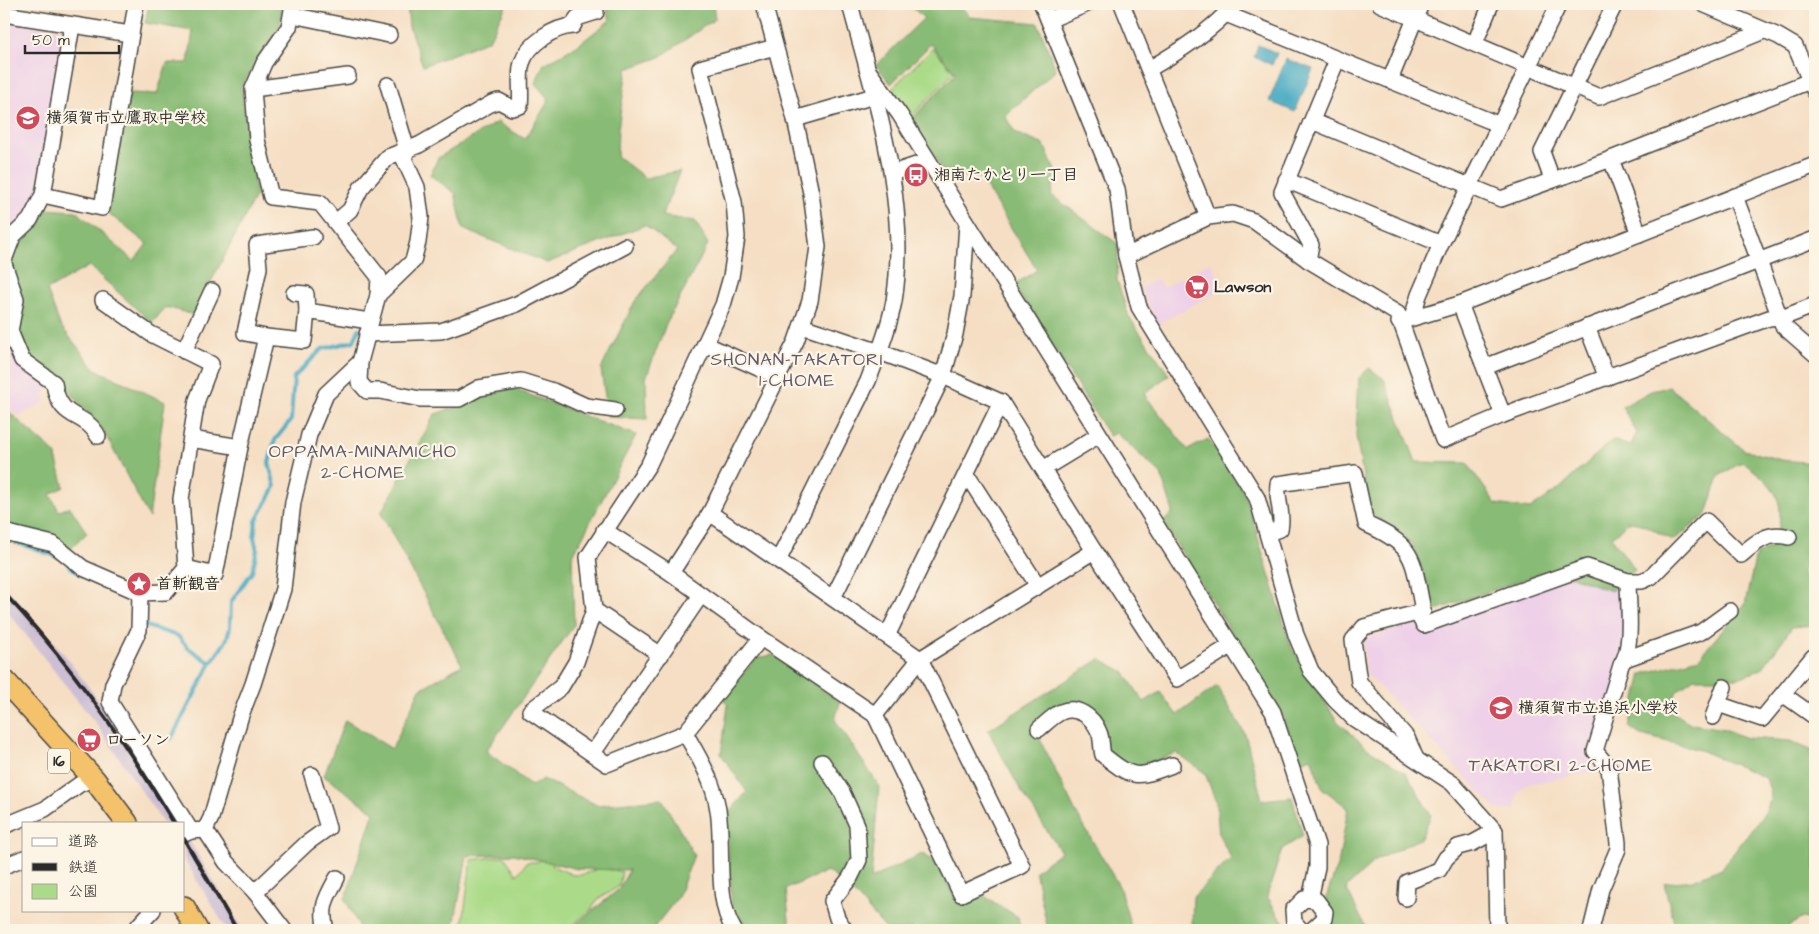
<svg xmlns="http://www.w3.org/2000/svg" width="1819" height="934" viewBox="0 0 1819 934" font-family="'Architects Daughter','Klee One',sans-serif">
<rect width="100%" height="100%" fill="#fcf5e5"/>
<filter id="ink" filterUnits="userSpaceOnUse"><feTurbulence type="fractalNoise" baseFrequency=".02" numOctaves="2"/><feDisplacementMap in="SourceGraphic" scale="10" xChannelSelector="R" yChannelSelector="G"/><feConvolveMatrix kernelMatrix="1 2 1 2 8 2 1 2 1" color-interpolation-filters="sRGB"/></filter>
<filter id="wash" filterUnits="userSpaceOnUse"><feTurbulence type="fractalNoise" baseFrequency=".0096" numOctaves="4" result="noise"/><feDisplacementMap in="SourceGraphic" scale="20" xChannelSelector="R" yChannelSelector="G"/><feGaussianBlur stdDeviation="1.12" result="paint"/><feColorMatrix in="noise" values="0 0 0 0 0 0 0 0 0 0 0 0 0 0 0 0 0 1.4 0 .05"/><feComposite in="paint" operator="in"/></filter>
<g filter="url(#wash)">
<rect width="100%" height="100%" fill="#f5dec3"/>
<g fill="#eed0e8">
<path d="M4,20L58,29L65,38L38,197L4,250Z"/>
<path d="M1210,262L1224,288L1158,324L1140,288L1158,279L1162,288Z"/>
<path d="M4,277L52,386L42,395L46,401L19,416L11,411L4,392Z"/>
<path d="M1589,570L1624,583L1625,639L1597,765L1594,772L1527,784L1518,793L1514,810H1497L1367,674L1363,642L1367,638Z"/>
</g>
<g fill="#ccbed4">
<path d="M4,586L64,654L110,716L152,777L179,823H163L97,725L4,607Z"/>
<path d="M187,837L243,930H227L184,859V838Z"/>
</g>
<g fill="#abdb89" stroke="#6b835a">
<path d="M933,48L954,72L911,117L891,89Z"/>
<path d="M504,856L517,875L527,862H538L544,858L552,863V866L573,875H581L600,868L622,872L619,886L597,900L591,910L566,930H462L471,860Z"/>
</g>
<g fill="#88bb75" stroke="#5a7350">
<path d="M149,4H283L280,25L241,87L256,195L194,315L166,307L152,323L89,266L47,290L60,325L95,369L165,402L149,518L103,430L59,379L27,357L15,333L9,263L18,240L34,226L44,209L76,211L134,261L147,244L108,213L129,93L157,94L167,63H188L193,31L145,23Z"/>
<path d="M407,4H507L489,40L423,66L409,27Z"/>
<path d="M605,4H713L715,19L660,57L627,69L618,129L617,156L645,178L680,171L662,216L695,221L708,244L666,324L646,378L647,419L608,417L601,369L635,301L677,250L645,225L547,263L463,229L455,193L430,175L438,158L497,122L525,139L549,100L535,83L544,64L577,46L610,20Z"/>
<path d="M908,4H959L970,17L1038,23L1056,70L1005,116L1015,133L1044,145L1056,173L1051,195L1118,244L1117,280L1129,317L1169,375L1144,394L1188,450L1208,439L1245,495L1292,649L1338,722L1367,748L1406,773L1431,815L1421,838L1376,860L1346,888L1367,930H1324L1331,922L1330,907L1326,898L1339,860L1348,808L1322,788L1311,757L1298,762L1281,712L1163,522L1173,512L1161,474L1116,433L1109,436L1014,285L1037,270L980,177L945,174L911,120L956,73L931,44L891,84L876,65L924,18Z"/>
<path d="M1369,368L1384,379L1416,462L1467,463L1496,504L1530,509L1559,489L1612,440L1630,446L1637,433L1622,407L1651,391L1669,387L1744,450L1781,460L1815,463V566L1801,571L1815,588V625L1792,627L1762,669L1738,678H1694L1677,691L1669,710L1692,724L1724,729L1746,738L1790,741L1815,752V921L1802,918L1783,930H1676L1664,883L1693,880L1722,868L1767,810L1771,794L1766,778L1700,750L1641,735L1629,727L1642,674L1699,658L1745,604L1756,555L1774,545C1788,503 1778,486 1742,462L1719,476L1707,514L1674,540C1653,533 1651,523 1627,522L1612,538L1635,570L1611,591L1577,578L1548,571L1436,610L1413,545L1369,511L1356,436L1359,378Z"/>
<path d="M511,388L636,435L572,557L574,625L486,751L532,786L543,779L597,805L662,799L694,855L678,897L652,930H569L619,889L629,870L578,869L514,854L467,856L453,930H361L345,899L374,812L324,776L345,720L392,749L420,689L462,665L381,513L435,414Z"/>
<path d="M4,396L10,413L55,453L64,487L50,494L59,511L70,507L87,533L70,550L57,537L4,528Z"/>
<path d="M773,655L840,702L835,720L879,786L871,879L923,853L941,869L959,905L981,894L1018,917L1021,930H913L910,928L903,930H887L851,890L827,871L786,889L790,930H741L732,908L726,816L747,792L721,754L728,705L722,698L757,658Z"/>
<path d="M1100,659L1124,672L1144,702L1160,692L1177,715L1217,686L1245,734L1262,800L1292,797L1303,836L1282,849L1267,896L1279,916L1291,930H1201L1192,923L1193,897L1231,858L1219,835L1216,802L1205,773L1176,753L1132,769L1106,749L1102,720L1067,704L1033,725L1075,811L1119,886L1132,930H1048L1035,871L1061,852L1020,789L988,730Z"/>
</g>
<g fill="#41a8c1" stroke="#366a76">
<path d="M1258,45L1277,53L1272,65L1254,57Z"/>
<path d="M1286,59L1313,69L1295,112L1269,101Z"/>
</g>
<g fill="none" stroke-linecap="round" stroke-linejoin="round">
<g stroke="#41a8c1" stroke-width="4">
<path d="M15,542L58,557"/>
<path d="M69,566L82,575"/>
<path d="M109,587L135,602"/>
<path d="M145,623L146,626L178,636L188,648L211,663"/>
<path d="M171,739L211,663L226,641L230,628L231,602L252,572L257,550L254,538L256,521L275,487L269,463L275,440L291,420L294,377L322,349L354,341L359,329"/>
</g>
</g>
</g>
<g filter="url(#ink)">
<g fill="none" stroke-linecap="round" stroke-linejoin="round">
<defs>
<g id="minor">
<path d="M1042,4L1117,189L1126,256L1139,307L1257,498L1296,635L1311,671L1335,700L1353,718L1452,783L1495,831L1497,930"/>
<path d="M1122,4L1208,217"/>
<path d="M1380,4L1599,97L1764,31"/>
<path d="M1703,4L1778,36L1795,46L1815,92"/>
<path d="M4,14L130,34"/>
<path d="M1226,14L1500,125"/>
<path d="M292,15L389,35"/>
<path d="M1049,20L1087,4"/>
<path d="M1475,43L1491,4"/>
<path d="M867,69L900,115L1273,712L1317,845V867L1310,899"/>
<path d="M1149,69C1180,51 1211,31 1235,4"/>
<path d="M1390,80L1421,4"/>
<path d="M253,89L348,76"/>
<path d="M795,119L874,96"/>
<path d="M1312,121L1501,199L1611,159L1815,79"/>
<path d="M1611,159L1639,234"/>
<path d="M892,173L928,161"/>
<path d="M1552,179L1542,152L1615,4"/>
<path d="M1286,180L1441,244"/>
<path d="M43,195L102,208L136,4"/>
<path d="M1735,196L1783,326L1815,354"/>
<path d="M336,222L350,210L361,188L388,157L419,145L492,103L499,101L512,108L520,106C522,92 518,76 522,63C528,44 554,27 573,26L577,18L596,12L591,4"/>
<path d="M1126,256L1208,217L1233,214L1254,221L1308,260L1398,314L1443,440L1503,415L1769,318L1787,316L1815,305"/>
<path d="M4,260L13,236L30,220L43,195L72,26"/>
<path d="M1308,260L1311,245L1282,192L1337,60"/>
<path d="M4,264L16,299L10,331L22,360L54,383C59,422 85,411 98,436"/>
<path d="M294,293L306,294L307,311"/>
<path d="M378,295L413,261L418,242L421,217L417,187L404,159L407,150L388,85"/>
<path d="M103,300L151,334L211,364L197,400L181,499L186,568L166,592L140,593"/>
<path d="M1460,304L1503,415"/>
<path d="M1412,318L1419,295L1441,244L1559,4"/>
<path d="M1399,322L1460,304L1815,165"/>
<path d="M802,326L880,352L943,376L1001,402L1094,551L1177,679L1232,645"/>
<path d="M1587,327L1607,378"/>
<path d="M367,334L441,331L517,304L625,246"/>
<path d="M266,337L304,341L307,311L369,321"/>
<path d="M705,344L778,377"/>
<path d="M184,351L212,291"/>
<path d="M360,362L359,382L367,391H380L420,399H459L479,388L521,381L553,391L586,406L615,410"/>
<path d="M1485,367L1815,239"/>
<path d="M191,439L240,447"/>
<path d="M1043,469L1099,435"/>
<path d="M967,475L1038,586"/>
<path d="M604,530L671,573L761,638L875,715L961,894L1022,866L920,659L710,513"/>
<path d="M4,532L53,544L83,568L140,593L139,630L113,684L110,702L191,831"/>
<path d="M1267,533L1280,529C1284,514 1276,500 1278,484L1355,473L1366,524C1417,547 1412,558 1423,610L1417,613"/>
<path d="M779,559L868,381C878,355 889,328 894,301C910,201 875,100 850,4"/>
<path d="M186,568L215,575L240,447L266,337L245,333L259,268L257,245L313,237"/>
<path d="M671,573L710,513L796,341L810,301L818,247L811,193L795,119L764,4"/>
<path d="M833,598L943,376L955,334L962,296L967,224"/>
<path d="M594,610L661,655"/>
<path d="M887,636L1001,402"/>
<path d="M761,638L685,733L607,764L530,711L561,687L576,662L594,610L588,557L649,464L723,305L731,277L737,237L734,202L700,68L775,47"/>
<path d="M1625,659L1701,632L1730,611"/>
<path d="M1784,695L1815,717"/>
<path d="M1718,704L1762,719L1813,657L1815,658"/>
<path d="M875,715L920,659L1094,551"/>
<path d="M1713,717L1724,687"/>
<path d="M1039,729C1046,723 1054,715 1061,712C1077,705 1093,717 1099,732C1102,738 1101,748 1103,755C1133,779 1136,779 1172,765"/>
<path d="M685,733C699,757 714,782 718,810C724,846 714,899 734,930"/>
<path d="M593,753L701,595"/>
<path d="M1416,759L1407,738L1359,682L1353,640L1364,627L1417,613L1424,625L1587,567L1628,581H1642L1651,577L1706,521L1741,555C1756,542 1768,531 1789,537"/>
<path d="M822,762L842,792L857,825L859,860L850,878L832,901L837,918L845,930"/>
<path d="M4,826L45,809L80,784L94,779"/>
<path d="M205,830L226,862L255,892L284,930"/>
<path d="M184,834L191,831L205,830L211,818L241,715L253,684L283,589L293,502L309,435L326,394L360,362L378,295L379,277L320,203L271,197L257,140L253,89L264,63L289,27L293,4"/>
<path d="M4,866L24,858"/>
<path d="M255,892L307,843L328,828L312,775"/>
<path d="M1406,898L1407,882L1439,870L1446,858L1458,847L1473,843L1495,831"/>
<path d="M140,930L139,925L153,910"/>
<path d="M326,930C320,907 326,898 337,878"/>
<path d="M1301,930L1294,922L1293,910L1304,899L1316,900L1325,912L1324,919L1312,930"/>
<path d="M1591,930L1601,889L1618,849V843L1609,768L1595,751L1621,665C1634,647 1628,603 1628,581"/>
</g>
<g id="highway">
<path d="M4,680L94,779L127,823"/>
<path d="M184,907L197,930"/>
</g>
</defs>
<use href="#minor" stroke="#494642" stroke-width="18"/>
<use href="#highway" stroke="#494642" stroke-width="24"/>
<use href="#minor" stroke="#fff" stroke-width="15"/>
<use href="#highway" stroke="#f4c26a" stroke-width="21"/>
<g stroke="#2b2b2b" stroke-width="4">
<path d="M4,593C69,662 125,741 174,823"/>
<path d="M184,839L237,930"/>
</g>
</g>
</g>
<defs>
<symbol id="school-disc" viewBox="-11 -11 22 22"><circle r="9.5" fill="#d1495b" stroke="#fcf5e5"/><path d="M0-5L7-2L0 1L-7-2ZM-4 1L0 2.5L4 1V4Q0 6-4 4Z" fill="#fff"/></symbol>
<symbol id="bus-disc" viewBox="-11 -11 22 22"><circle r="9.5" fill="#d1495b" stroke="#fcf5e5"/><path d="M-5-6H5V4H4V6H2V4H-2V6H-4V4H-5ZM-3.5-4V0h7V-4ZM-3.5 1.2v1.5H-2V1.2ZM2 1.2v1.5H3.5V1.2Z" fill="#fff"/></symbol>
<symbol id="supermarket-disc" viewBox="-11 -11 22 22"><circle r="9.5" fill="#d1495b" stroke="#fcf5e5"/><path d="M-6-5.5h2.5l.6 2H6L4.5 2H-2.5L-4.4-4H-6ZM-1.5 3.2a1.3 1.3 0 1 0 .1 0ZM3 3.2a1.3 1.3 0 1 0 .1 0Z" fill="#fff"/></symbol>
<symbol id="sight-disc" viewBox="-11 -11 22 22"><circle r="9.5" fill="#d1495b" stroke="#fcf5e5"/><path d="M0-6L1.8-2.2L6-1.7L2.9 1.2L3.7 5.4L0 3.3L-3.7 5.4L-2.9 1.2L-6-1.7L-1.8-2.2Z" fill="#fff"/></symbol>
</defs>
<g fill-rule="evenodd">
<use href="#school-disc" x="14" y="104" width="28" height="28"/>
<use href="#bus-disc" x="902" y="161" width="28" height="28"/>
<use href="#supermarket-disc" x="1183" y="273" width="28" height="28"/>
<use href="#sight-disc" x="125" y="570" width="28" height="28"/>
<use href="#school-disc" x="1487" y="694" width="28" height="28"/>
<use href="#supermarket-disc" x="75" y="726" width="28" height="28"/>
</g>
<g text-anchor="middle" dominant-baseline="central" stroke-width="4.5" stroke-linejoin="round" paint-order="stroke">
<rect fill="#fcf5e5" stroke="#6a6863" stroke-width="1" x="48" y="748.5" width="22" height="25" rx="4"/>
<g font-size="15" font-weight="bold" fill="#2b2b2b">
<text x="59" y="761">16</text>
</g>
<g font-size="16" font-weight="bold" fill="#2b2b2b" stroke="#fcf5e5" text-anchor="start">
<text x="46" y="118">横須賀市立鷹取中学校</text>
<text x="934" y="175">湘南たかとり一丁目</text>
<text x="1214" y="287">Lawson</text>
<text x="156" y="584">首斬観音</text>
<text x="1518" y="708">横須賀市立追浜小学校</text>
<text x="106" y="740">ローソン</text>
</g>
<g font-size="18" letter-spacing="1" fill="#63596d" stroke="#fcf5e5">
<text x="797" y="359">SHONAN-TAKATORI<tspan x="797" dy="21">1-CHOME</tspan></text>
<text x="363" y="451">OPPAMA-MINAMICHO<tspan x="363" dy="21">2-CHOME</tspan></text>
<text x="1561" y="765">TAKATORI 2-CHOME</text>
</g>
</g>
<rect width="1819" height="934" fill="none" stroke="#fcf5e5" stroke-width="20"/>
<rect x="22" y="822" width="162" height="90" fill="#fcf5e5" stroke="#a8a49b"/>
<rect x="32" y="838" width="25" height="8" fill="#ffffff" stroke="#a8a49b"/>
<text x="68" y="846" font-size="15" fill="#2b2b2b">道路</text>
<rect x="32" y="863" width="25" height="8" fill="#2b2b2b" stroke="#a8a49b"/>
<text x="68" y="872" font-size="15" fill="#2b2b2b">鉄道</text>
<rect x="32" y="884" width="25" height="15" fill="#abdb89" stroke="#a8a49b"/>
<text x="68" y="896" font-size="15" fill="#2b2b2b">公園</text>
<path d="M25 45v8h94v-8" fill="none" stroke="#2b2b2b" stroke-width="2.5"/>
<text x="32" y="45" font-size="15" fill="#2b2b2b" stroke="#fcf5e5" stroke-width="4" paint-order="stroke">50 m</text>
</svg>
